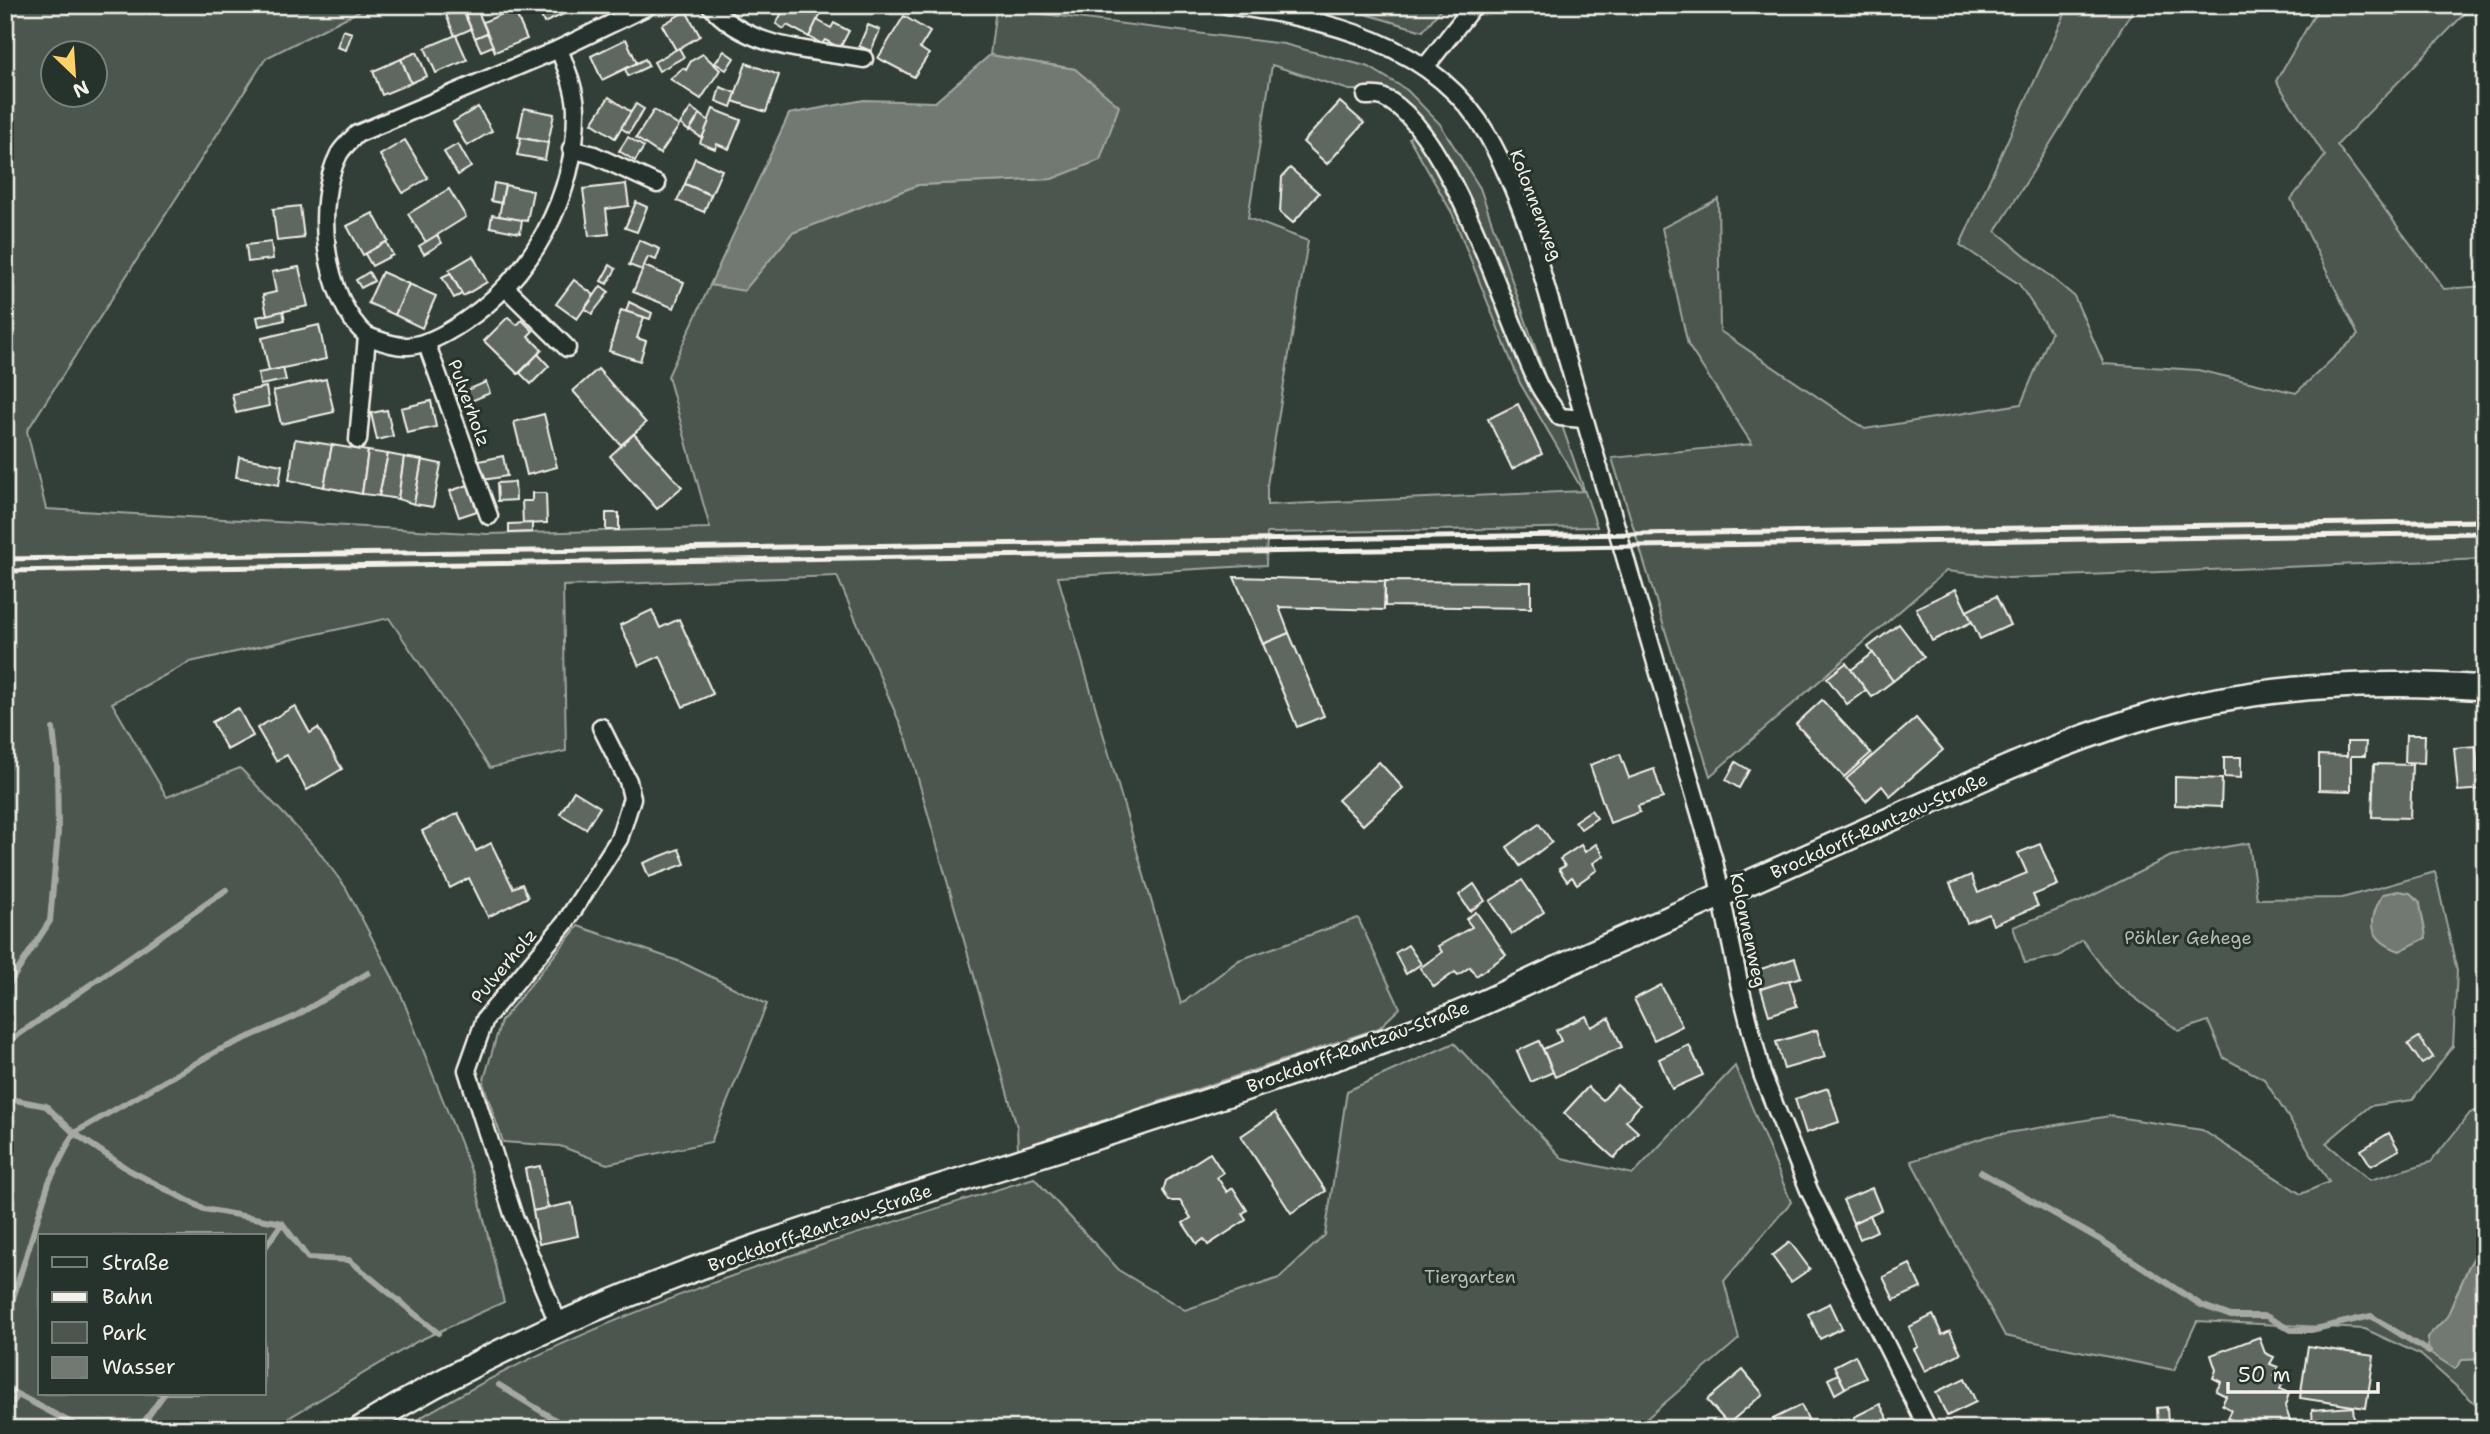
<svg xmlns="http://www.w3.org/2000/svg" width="2490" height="1434" viewBox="0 0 2490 1434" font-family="'Shantell Sans',sans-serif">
<rect width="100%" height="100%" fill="#323e38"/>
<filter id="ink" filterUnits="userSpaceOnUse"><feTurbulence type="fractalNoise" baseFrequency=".0143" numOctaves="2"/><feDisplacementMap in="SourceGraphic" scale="14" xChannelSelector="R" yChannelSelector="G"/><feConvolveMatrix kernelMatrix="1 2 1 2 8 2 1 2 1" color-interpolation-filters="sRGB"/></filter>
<g filter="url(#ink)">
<g fill="#4c564f" stroke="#a0a49c" stroke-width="2" fill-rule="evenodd">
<path d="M5,5H371L266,58L27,431L46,509L487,534L710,528L668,376L710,285L744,290L792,233L918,185L1051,179L1075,69L990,55L996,8L1284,44L1369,67L1407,90L1440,124L1480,188L1597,527L1267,533L1266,565L1058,577L1181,1004L1239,960L1358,918L1400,1008L1379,1028L1018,1149L1017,1127L907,740L837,576L563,586L566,751L490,768L389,618L190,662L112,703L167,797L240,768L316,848L346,888L400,992L474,1178L504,1302L418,1341L270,1429H5ZM52,52H94V94H52ZM1272,65L1349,90H1378L1421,125L1409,138L1452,213L1520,383L1583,491L1267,505V485L1308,241L1248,218ZM40,1236H264V1394H40Z"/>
<path d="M1335,5H1444L1423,31Z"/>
<path d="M2069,5H2136L1996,231L2074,296L2104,364L2198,370L2296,393L2358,335L2291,199L2325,156L2276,81L2320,5H2473L2337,145L2444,289L2485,286V559L2009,578L1946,571L1710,776L1612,458L1752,444L1688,345L1662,228L1718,199L1720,331L1865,429L2021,404L2051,333L2019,284L1960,245Z"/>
<path d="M2249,843L2257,899L2342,898L2435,872L2457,971L2453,1046L2412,1100L2370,1106L2326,1143L2370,1180L2431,1162L2470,1113L2485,1107V1238L2468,1268L2447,1317L2427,1338L2455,1368L2462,1360L2479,1359L2485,1372V1412L2421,1355L2365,1329L2197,1321L2174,1370L2005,1336L1911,1161L1989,1136L2110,1116L2202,1130L2301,1194L2329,1182L2264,1079L2224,1058L2208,1021L2179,1031L2115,983L2082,940L2059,956L2025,963L2013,927L2084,900L2171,856Z"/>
<path d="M578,926L681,962L767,1004L711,1142L607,1164L560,1146L503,1142L483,1083L501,1021Z"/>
<path d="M1454,1043L1562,1158L1633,1174L1735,1066L1791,1202L1724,1281L1739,1339L1638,1426L1639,1429H402C592,1310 822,1245 1034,1178L1120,1271L1185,1310L1279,1278L1325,1235L1347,1091Z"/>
</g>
<g fill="#727972" stroke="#a6a9a1" stroke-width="2">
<path d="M990,55L1075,69L1119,106L1100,160L1052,179L918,185L792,233L744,291L710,285L789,114L864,100L935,102Z"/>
<path d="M2398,891L2410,893L2420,902C2421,915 2425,926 2426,938L2400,951C2368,940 2367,921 2383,894Z"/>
<path d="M2485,1238V1372L2479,1359L2462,1360L2455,1369L2429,1352L2427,1337L2447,1317L2468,1268Z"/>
</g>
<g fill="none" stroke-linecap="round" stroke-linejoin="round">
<g stroke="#a6a9a1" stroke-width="6">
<path d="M5,990L50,921L58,832L57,764L53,729"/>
<path d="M5,1044L226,890"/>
<path d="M5,1098L46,1106L74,1133L129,1170L204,1209L282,1223L308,1258L349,1260L438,1333"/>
<path d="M1981,1172L2104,1242L2201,1305L2231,1316H2266L2291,1330H2311L2371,1316L2429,1352"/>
<path d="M264,1249L282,1223"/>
<path d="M5,1324L49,1182L74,1133L217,1051L292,1018L368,973"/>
<path d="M499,1385L570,1429"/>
<path d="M5,1388L83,1429"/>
<path d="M5,1413L18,1395"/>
<path d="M139,1429L164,1394"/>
</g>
</g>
<g fill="#5f6861" stroke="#f4f1e8" stroke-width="2">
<path d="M536,5H571L573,10L544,23Z"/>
<path d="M786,5H833L830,11L824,8L809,37L787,25L784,29L776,24Z"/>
<path d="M462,8L471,29L455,36L446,15Z"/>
<path d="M477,9L487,33L475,38L465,14Z"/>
<path d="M514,9L527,39L495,52L483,22Z"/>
<path d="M686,11L700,36L676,50L662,25Z"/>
<path d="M904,16L930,32L920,48L929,54L914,77L878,58Z"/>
<path d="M817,20L831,28L834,23L849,31L840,48L825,40L822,44L809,37Z"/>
<path d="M868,25L880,30L871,51L859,46Z"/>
<path d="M343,30L352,33L346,50L337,47Z"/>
<path d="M487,33L493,46L481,51L475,38Z"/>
<path d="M456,35L467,60L436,73L425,48Z"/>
<path d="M626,39L637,63L602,80L591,56Z"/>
<path d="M679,48L684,57L659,71L654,62Z"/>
<path d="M724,51L734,58L726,70L715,63Z"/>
<path d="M417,52L427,76L411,83L401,59Z"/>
<path d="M703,54L720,70L701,99L670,79L683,68L686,70L691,61Z"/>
<path d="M401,59L411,83L382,95L373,71Z"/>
<path d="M645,59L649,66L628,76L625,69Z"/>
<path d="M746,63L779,75L766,112L733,101Z"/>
<path d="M720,87L736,93L731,107L716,101Z"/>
<path d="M609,97L631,112L615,138L592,123Z"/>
<path d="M1340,102L1364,123L1327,164L1303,142Z"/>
<path d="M636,104L644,109L629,133L621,128Z"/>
<path d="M478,107L492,131L467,146L453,122Z"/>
<path d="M524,108L554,114L548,143L518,137Z"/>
<path d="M691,108L700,114L689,131L680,124Z"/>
<path d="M713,109L741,120L729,149L717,144L715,149L700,143Z"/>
<path d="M654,110L679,126L660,154L636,138Z"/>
<path d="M700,114L709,121L702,138L690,130Z"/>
<path d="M628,137L644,147L635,161L619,151Z"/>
<path d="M521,138L548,143L545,160L517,155Z"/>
<path d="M405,140L428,178L403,193L380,155Z"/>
<path d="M458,144L471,167L458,175L444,152Z"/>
<path d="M695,158L722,170L711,195L685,184Z"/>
<path d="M1290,168L1319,193L1293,223L1280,212L1282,177Z"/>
<path d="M494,183L505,185L501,203L491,201Z"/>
<path d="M626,184L629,206L606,209L609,234L589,236L583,189Z"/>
<path d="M685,184L711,195L704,212L677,201Z"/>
<path d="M505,185L533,191L527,221L499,216Z"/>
<path d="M449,189L466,217L426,242L408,214Z"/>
<path d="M636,202L647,207L637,232L625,228Z"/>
<path d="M300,206L304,238L277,241L273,209Z"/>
<path d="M373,213L388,241L363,255L347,226Z"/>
<path d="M492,215L522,220L520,233L490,227Z"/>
<path d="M437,235L442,243L424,254L419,246Z"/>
<path d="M639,240L660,249L656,260L648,257L642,270L629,265Z"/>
<path d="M271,242L273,259L248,262L246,245Z"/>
<path d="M386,242L393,255L372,266L365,254Z"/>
<path d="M473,256L487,282L463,296L449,270Z"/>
<path d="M610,265L616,269L607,284L601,281Z"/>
<path d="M644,266L684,282L674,308L633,292Z"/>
<path d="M299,267L308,306L267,315L263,295L276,292L272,272Z"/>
<path d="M369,272L374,281L361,288L356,280Z"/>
<path d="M382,272L409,284L395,315L368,303Z"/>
<path d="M450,273L462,294L454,298L442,277Z"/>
<path d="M574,280L594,295L577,319L556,304Z"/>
<path d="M409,284L436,296L422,328L395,315Z"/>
<path d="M601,286L609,292L592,314L585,309Z"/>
<path d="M629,302L652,313L650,319L626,312Z"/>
<path d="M621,310L644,317L637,338L646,341L640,361L609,351Z"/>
<path d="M283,311L285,320L259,326L257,317Z"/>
<path d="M508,317L517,325L522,320L533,331L528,336L542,350L518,374L484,341Z"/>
<path d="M319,325L326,359L269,371L262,338Z"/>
<path d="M538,354L549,366L531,384L520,373Z"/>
<path d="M283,368L286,380L260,385L258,373Z"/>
<path d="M598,369L646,423L621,445L573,391Z"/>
<path d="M326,379L334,412L281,424L273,391Z"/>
<path d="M486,382L490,393L469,402L465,391Z"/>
<path d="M266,387L269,406L236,413L232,394Z"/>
<path d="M431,401L436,427L407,433L401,408Z"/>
<path d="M1518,404L1542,454L1512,469L1488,419Z"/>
<path d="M387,410L393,436L377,440L371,413Z"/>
<path d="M544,414L557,467L527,475L514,422Z"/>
<path d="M634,434L682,487L657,509L610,456Z"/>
<path d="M295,439L332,445L324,487L289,480Z"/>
<path d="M332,445L368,451L362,494L324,487Z"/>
<path d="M368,451L388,454L379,496L362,494Z"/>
<path d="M388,454L404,457L398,499L379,496Z"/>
<path d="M503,456L507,476L483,480L479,461Z"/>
<path d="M239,457L282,465L279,485L236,477Z"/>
<path d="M404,457L422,460L414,504L398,499Z"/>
<path d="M422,460L441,464L433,507L414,504Z"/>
<path d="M515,482L516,500L498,501L497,483Z"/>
<path d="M468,485L477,511L459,517L450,491Z"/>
<path d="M532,493H546L547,523L523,524L522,501H532Z"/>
<rect x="606" y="513" width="13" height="17"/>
<path d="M532,523V532L509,533V524Z"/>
<path d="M1234,577L1385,581L1384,610L1279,607L1289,633L1263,644Z"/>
<path d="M1385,581L1531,582V608L1385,606Z"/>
<path d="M1956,589L1972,622L1932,641L1916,608Z"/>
<path d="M1996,596L2010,625L1980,639L1967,611Z"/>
<path d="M652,610L660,628L679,619L713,694L683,707L660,656L639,666L620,625Z"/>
<path d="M1899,624L1924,657L1893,681L1868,647Z"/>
<path d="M1289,633L1324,716L1297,727L1263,644Z"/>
<path d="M1873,653L1893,681L1872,697L1851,670Z"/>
<path d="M1846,663L1866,690L1847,704L1827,678Z"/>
<path d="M1822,700L1871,753L1844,777L1796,724Z"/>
<path d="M295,706L310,733L318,728L342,769L307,790L287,755L276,761L257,728Z"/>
<path d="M238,708L253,736L227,750L212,722Z"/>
<path d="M1916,718L1943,750L1890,796L1882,786L1866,801L1846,779Z"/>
<path d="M2406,735H2425L2424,763L2405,762Z"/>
<path d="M2347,742H2366L2365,756H2351V791L2319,790V755L2347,756Z"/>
<path d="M2476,746L2478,772L2485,771V789L2458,791L2454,748Z"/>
<path d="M1620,754L1629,778L1654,769L1663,798L1638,806L1640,812L1610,823L1590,765Z"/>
<path d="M2224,757H2241V778L2224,777Z"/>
<path d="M1379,762L1403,788L1363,825L1338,800Z"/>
<path d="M1736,762L1749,770L1739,788L1726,780Z"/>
<path d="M2374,764L2412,765L2410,818L2372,817Z"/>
<path d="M2175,777L2222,779L2221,807L2175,805Z"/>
<path d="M574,791L600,807L586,829L560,814Z"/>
<path d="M1591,810L1597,818L1581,829L1575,821Z"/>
<path d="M458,813L476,851L491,843L513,888L522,884L528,897L488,917L469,878L450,888L422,831Z"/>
<path d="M1539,824L1552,842L1520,866L1507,847Z"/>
<path d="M1596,844L1604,856L1593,863L1597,870L1577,884L1572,877L1567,881L1559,869L1565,866L1560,859L1581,845L1585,852Z"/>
<path d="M2040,844L2058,885L2033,895L2038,906L1993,925L1989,914L1967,923L1950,884L1971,875L1978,893L2027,873L2018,853Z"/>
<path d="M679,849L685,864L649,877L643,863Z"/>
<path d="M1522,880L1544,912L1512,934L1490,901Z"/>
<path d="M1474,884L1485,901L1470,911L1459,895Z"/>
<path d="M1476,912L1506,955L1476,976L1470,967L1458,975L1455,972L1434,987L1420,968L1442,952L1438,946L1472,927L1466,919Z"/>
<path d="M1408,945L1421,964L1406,974L1395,953Z"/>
<path d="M1795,958L1801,977L1761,989L1755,971Z"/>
<path d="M1789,980L1797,1006L1769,1015L1761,989Z"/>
<path d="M1661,985L1682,1026L1654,1040L1634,999Z"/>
<path d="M1586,1016L1591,1027L1609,1018L1622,1047L1555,1077L1543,1049L1561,1041L1556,1030Z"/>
<path d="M1817,1030L1825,1057L1784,1069L1776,1042Z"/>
<path d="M2419,1037L2433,1057L2422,1064L2408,1044Z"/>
<path d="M1539,1041L1553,1072L1531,1082L1517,1051Z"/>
<path d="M1689,1045L1703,1075L1672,1089L1659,1059Z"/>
<path d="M1617,1085L1640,1105L1626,1121L1638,1132L1614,1158L1564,1113L1588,1087L1603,1100Z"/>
<path d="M1828,1088L1839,1122L1806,1133L1795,1099Z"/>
<path d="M1275,1113L1326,1191L1291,1213L1241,1136Z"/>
<path d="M2389,1133L2399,1150L2371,1166L2361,1150Z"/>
<path d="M1210,1153L1223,1173L1217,1177L1227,1192L1233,1188L1247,1210L1242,1214L1246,1220L1208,1245L1204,1239L1197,1244L1183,1223L1191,1218L1180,1201H1169L1163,1191L1166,1181Z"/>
<path d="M540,1166L548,1208L533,1211L525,1169Z"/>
<path d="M1872,1188L1881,1210L1853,1223L1843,1200Z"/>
<path d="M572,1203L578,1236L539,1244L533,1211Z"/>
<path d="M1870,1215L1877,1231L1860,1239L1853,1223Z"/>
<path d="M1790,1242L1810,1269L1791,1282L1772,1256Z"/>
<path d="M1910,1264L1921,1288L1894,1300L1883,1277Z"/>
<path d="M1830,1303L1842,1328L1820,1339L1808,1314Z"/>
<path d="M1933,1315L1942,1335L1950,1331L1961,1353L1925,1371L1914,1349L1918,1347L1909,1327Z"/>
<path d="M2259,1337L2265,1353L2274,1357L2270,1364L2278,1367L2274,1376L2284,1381L2280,1389L2289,1393L2285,1406L2293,1429H2231L2234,1421L2227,1418L2231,1410L2222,1405L2226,1396L2216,1391L2221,1382L2213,1378L2216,1370L2211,1355Z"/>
<path d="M2308,1346L2374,1356L2366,1408L2300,1398Z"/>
<path d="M1855,1355L1866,1378L1845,1388L1834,1366Z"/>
<path d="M1743,1370L1763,1394L1728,1424L1707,1400Z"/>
<path d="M1838,1374L1845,1388L1835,1394L1828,1379Z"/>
<path d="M1965,1378L1976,1402L1947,1416L1936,1392Z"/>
<path d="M1880,1404L1891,1425L1884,1429H1860L1854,1417Z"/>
<path d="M1801,1405L1813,1429H1777L1773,1419Z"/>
<path d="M2167,1407L2168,1426L2158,1427L2157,1408Z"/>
<path d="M2353,1407L2355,1429H2313L2312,1410Z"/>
</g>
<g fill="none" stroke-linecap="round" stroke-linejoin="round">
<defs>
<g id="street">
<path d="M710,5C746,49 811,50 864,59"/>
<path d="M1227,5C1325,19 1435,42 1488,136C1505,166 1517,197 1529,229L1714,861L1740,987L1762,1074L1809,1190L1928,1429"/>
<path d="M1426,66L1474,5"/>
<path d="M1366,96C1370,96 1377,95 1382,97C1448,122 1507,322 1539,386C1545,397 1553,407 1560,417L1583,419"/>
<path d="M571,149L594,155L657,184"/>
<path d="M506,288L567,348"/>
<path d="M367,336C379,340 394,347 408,346C426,345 447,333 462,323C532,277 576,196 576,111C576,90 566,68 559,49"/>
<path d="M426,342L489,516"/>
<path d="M358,440L367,336C324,299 313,204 339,154C343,147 351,140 357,134L559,49L650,5"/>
<path d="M558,1323L513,1214L467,1070L485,1019L565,923L619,839L632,798L628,781L601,727"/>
</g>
<path id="secondary" d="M360,1429C557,1306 781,1236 1002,1167C1139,1124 1277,1079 1413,1031C1470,1011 1525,983 1580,958C1677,915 1774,872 1871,828C1957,790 2044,748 2135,720C2246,686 2370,679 2485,688"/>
</defs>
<use href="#street" stroke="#f4f1e8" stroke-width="21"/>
<use href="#secondary" stroke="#f4f1e8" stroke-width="28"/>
<use href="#street" stroke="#26332d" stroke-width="16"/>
<use href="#secondary" stroke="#26332d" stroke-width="23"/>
<g stroke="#f4f1e8" stroke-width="5">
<path d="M5,559L2485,521"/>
<path d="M5,571L2485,533"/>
</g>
</g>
</g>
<g text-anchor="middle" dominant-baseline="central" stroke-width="6" stroke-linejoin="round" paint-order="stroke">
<g font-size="18" fill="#f4f1e8" stroke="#26332d">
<text transform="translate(1536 205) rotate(69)">Kolonnenweg</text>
<text transform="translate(469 403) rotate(70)">Pulverholz</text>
<text transform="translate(1879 826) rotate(-24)">Brockdorff-Rantzau-Straße</text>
<text transform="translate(1748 930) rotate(78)">Kolonnenweg</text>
<text transform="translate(504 966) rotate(-50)">Pulverholz</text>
<text transform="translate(1358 1047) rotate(-20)">Brockdorff-Rantzau-Straße</text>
<text transform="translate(820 1228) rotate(-19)">Brockdorff-Rantzau-Straße</text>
</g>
<g font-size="18" fill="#b9bbb2" stroke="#26332d">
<text x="2188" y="938">Pöhler Gehege</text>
<text x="1470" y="1277">Tiergarten</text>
</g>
</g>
<rect width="2490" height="1434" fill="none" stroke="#26332d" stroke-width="28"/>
<rect x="14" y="14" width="2462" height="1406" fill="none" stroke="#f4f1e8" stroke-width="2.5" filter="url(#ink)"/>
<rect x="38" y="1234" width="228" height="161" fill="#26332d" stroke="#787f78" stroke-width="2"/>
<rect x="52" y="1257" width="35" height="10" fill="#26332d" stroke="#787f78" stroke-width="2"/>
<text x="102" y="1270" font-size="21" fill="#f4f1e8">Straße</text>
<rect x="52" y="1292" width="35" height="10" fill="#f4f1e8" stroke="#787f78" stroke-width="2"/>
<text x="102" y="1304" font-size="21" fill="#f4f1e8">Bahn</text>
<rect x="52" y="1322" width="35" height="21" fill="#4c564f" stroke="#787f78" stroke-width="2"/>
<text x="102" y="1340" font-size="21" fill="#f4f1e8">Park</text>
<rect x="52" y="1357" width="35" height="21" fill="#727972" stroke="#787f78" stroke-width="2"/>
<text x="102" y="1374" font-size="21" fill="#f4f1e8">Wasser</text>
<g transform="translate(74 74) rotate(155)"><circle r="33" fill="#26332d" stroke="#787f78" stroke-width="2"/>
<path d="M0-5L12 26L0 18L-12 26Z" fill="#ffd166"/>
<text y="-10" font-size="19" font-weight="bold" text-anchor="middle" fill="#f4f1e8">N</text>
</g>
<path d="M2228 1382v10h150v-10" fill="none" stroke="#f4f1e8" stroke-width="3.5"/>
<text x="2238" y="1382" font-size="21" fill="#f4f1e8" stroke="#26332d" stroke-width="5" paint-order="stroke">50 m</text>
</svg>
